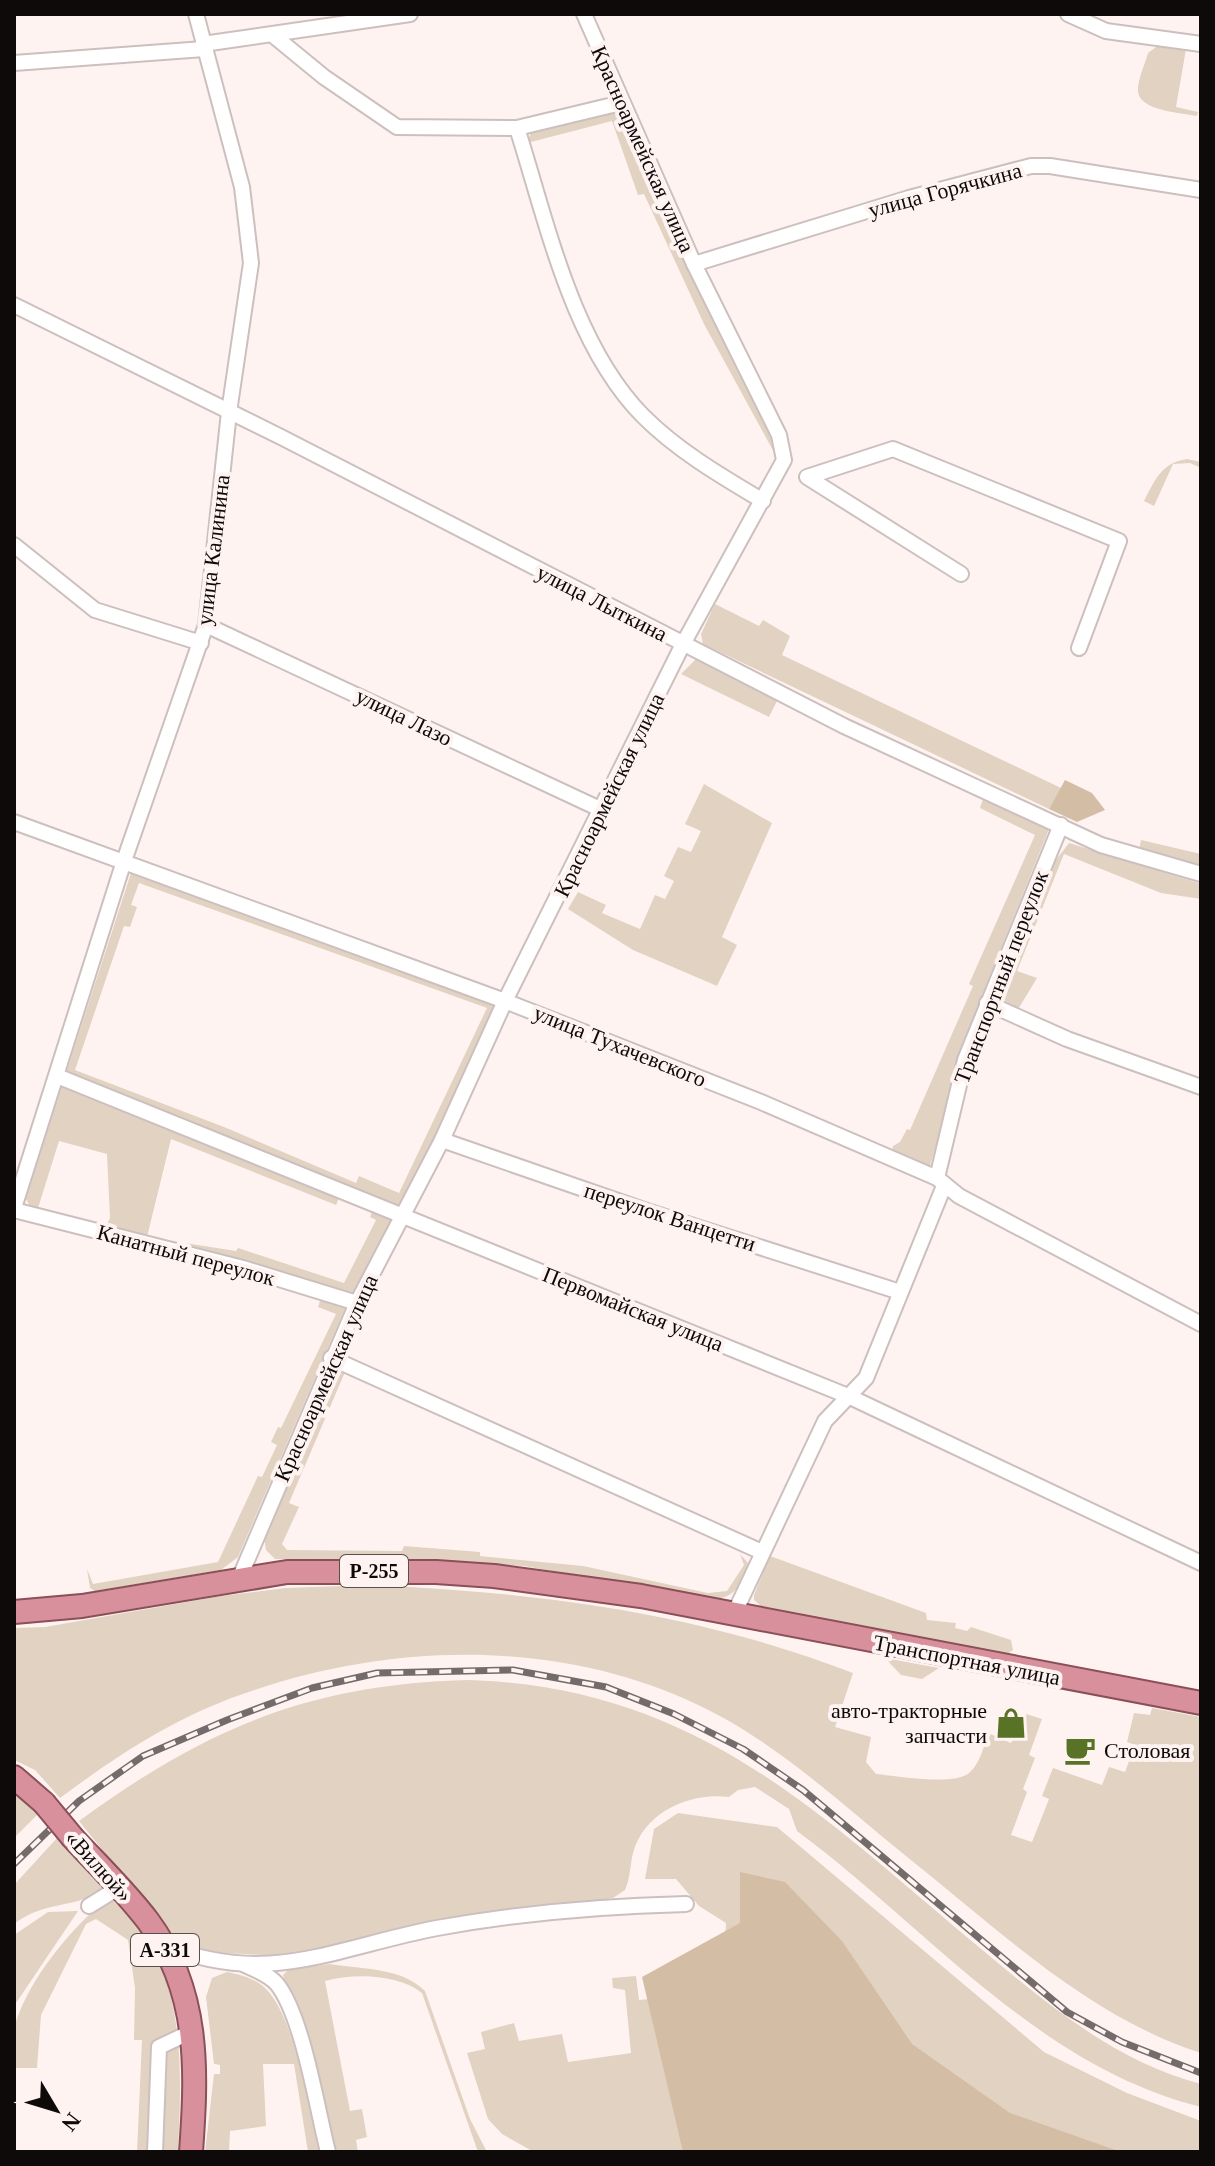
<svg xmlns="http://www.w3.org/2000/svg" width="1215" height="2166" viewBox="0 0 1215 2166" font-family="Georgia,serif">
<rect width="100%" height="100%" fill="#fff3f1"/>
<g fill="#e2d2c2" fill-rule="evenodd">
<path d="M1160,44L1186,49L1176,107L1198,112L1197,116C1183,113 1140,111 1138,92C1137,81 1145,64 1148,53Z"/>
<path d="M613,111L622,115L668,224L776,443V456L704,324L644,194L638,195L612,121L527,143L531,133Z"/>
<path d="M1187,459L1201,462V468L1190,463L1173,464L1154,506L1144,501C1155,480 1161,463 1187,459Z"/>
<path d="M715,604L759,626L763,620L790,636L782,655L1061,788L1049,809L703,644L701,634Z"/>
<path d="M696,659L778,699L769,717L681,674Z"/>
<path d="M704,784L772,823L722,937L737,945L717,986L633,950L568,909L578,892L606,905L602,913L640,929L655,895L665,899L674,881L664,876L678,847L691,852L701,831L685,824Z"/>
<path d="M983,799L1049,829L973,1018L929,1169L892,1150L893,1146L900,1142L907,1129L910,1130L973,986L969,984L1035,835L980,808Z"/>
<path d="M1141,840L1201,854V867L1139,851Z"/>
<path d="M1069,843L1201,884V899L1161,893L1064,854L1017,971L1037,978L1017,1011L1003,999L1004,981L1052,865Z"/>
<path d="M131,873L499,1004L401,1207L66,1073ZM139,883L487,1008L399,1193L359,1176L356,1183L224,1127L75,1070L124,926L130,927L137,907L131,905Z"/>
<path d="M62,1085L339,1198L336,1205L171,1139L147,1237L236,1251L238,1248L344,1283L376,1220L370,1217L372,1212L392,1220L356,1291L351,1293L230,1257L211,1256L32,1210L26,1199ZM59,1141L107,1154L110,1218L106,1226L38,1208Z"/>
<path d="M321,1298L346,1306L238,1557L221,1570L95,1591L90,1588L87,1569L93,1584L218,1562L258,1476L262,1477L277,1445L271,1442L278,1427L281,1428L336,1314L318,1307Z"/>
<path d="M339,1370L345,1372L289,1503L299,1507L282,1544L287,1550L402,1551L404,1546L480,1552V1556L583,1566L708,1593L727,1591L744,1565L740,1554L748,1563C743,1585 732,1601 709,1599L524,1566L416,1559H275L266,1550L264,1537Z"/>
<path d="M770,1556L926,1613L927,1620L956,1623L955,1628L967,1631L971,1627L1011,1640L1013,1650L1006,1655L764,1609L754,1600V1595Z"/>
<path d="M370,1585C542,1593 691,1611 853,1673L835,1727L871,1737L866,1762L876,1774C897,1776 953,1786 969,1773C980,1764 984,1746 988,1733L1011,1743L1026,1714L1042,1719L1029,1755L1035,1758L1023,1789L1027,1792L1011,1835L1032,1842L1049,1799L1042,1796L1053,1768L1102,1785L1109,1767L1125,1772L1135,1745L1127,1742L1134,1713L1150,1715L1152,1708L1201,1717V2053C1088,2017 998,1929 906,1856C839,1802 774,1740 696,1704C554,1637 385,1643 240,1695C174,1718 115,1757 60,1798L35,1770L14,1760V1628L45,1627L221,1596L285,1588Z"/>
<path d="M885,1658L939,1668L922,1679L901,1675Z"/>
<path d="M469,1680C699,1687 821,1816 986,1953C1051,2007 1117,2062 1201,2084V2107C1037,2066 927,1927 797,1831L789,1809L755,1787L738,1790L729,1797C690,1792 644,1812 633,1853C630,1866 630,1879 625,1890L613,1898L379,1934L289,1956L199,1952L170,1934L79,1821C206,1728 310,1684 469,1680Z"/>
<path d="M14,1789L39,1813L14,1838Z"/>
<path d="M678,1813L777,1827L1044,2052L1127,2093L1201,2121V2152H534L502,2134L488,2119L467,2053L485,2049L481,2032L514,2023L519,2041L562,2034L568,2062L631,2053L625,1990L613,1988L612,1978L636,1976L639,2000L670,1997L723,1967L726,1923L699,1906L676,1879H645L654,1829Z"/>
<path d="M57,1838L103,1887C77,1911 48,1898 14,1924V1885Z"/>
<path d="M110,1897C122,1911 138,1924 147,1939C186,2002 181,2082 178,2152H137L142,2040H134L135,1988L128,1940L96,1919L86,1924L41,2015L37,2068H14C14,2055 11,2037 15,2025C28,1980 73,1925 110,1897Z"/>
<path d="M78,1911L14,2006V1935L48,1912Z"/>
<path d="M329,1964C360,1969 401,1967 425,1991L470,2119L487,2152H478L422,1993C398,1974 354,1973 325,1981L350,2111L362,2109L367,2137L356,2140L358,2152H335L283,1975L288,1970Z"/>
<path d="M227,1972C242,1975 257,1979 267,1990C295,2019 310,2112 319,2152H308L294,2064H263L266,2126L230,2131L229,2152H205L214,2074H220V2065L214,2064L206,1997L212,1978Z"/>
</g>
<g fill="#d4bda5">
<path d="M1065,780L1092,793L1105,810L1077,822L1049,809Z"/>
<path d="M740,1872L785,1882L842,1941L912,2044L1010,2113L1121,2152H683L642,1977L740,1923Z"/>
</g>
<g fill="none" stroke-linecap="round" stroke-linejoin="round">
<defs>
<g id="minor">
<path d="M1068,14L1106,31L1201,44"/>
<path d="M274,36L324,77L397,127L517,128L621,103"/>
<path d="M203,44L410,14"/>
<path d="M14,63L204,49"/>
<path d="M517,128C547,222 572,344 643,416C678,451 721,476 763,501"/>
<path d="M694,264L909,198L1031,166H1050L1201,190"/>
<path d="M14,305L281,437L844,726L1101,845L1201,874"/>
<path d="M14,545L95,610L201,643"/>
<path d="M961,574L807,477L893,449L1119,541L1079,648"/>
<path d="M206,625L602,810"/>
<path d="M14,822L505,1001L761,1102L937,1178L959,1196L1201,1324"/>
<path d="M987,1003L1067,1039L1201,1087"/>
<path d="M57,1076L848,1396L1201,1563"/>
<path d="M442,1140L647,1211L900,1292"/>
<path d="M937,1178L965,1060L1061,825"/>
<path d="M14,1208L124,861L206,625L229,412L251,263L242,187L196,14"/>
<path d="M14,1210L243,1268L357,1303"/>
<path d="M331,1358L762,1552"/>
<path d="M239,1579L357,1303L442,1140L505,1001L683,644L784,460L779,435L694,264L584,14"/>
<path d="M733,1616L825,1421L866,1378L944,1186"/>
<path d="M89,1906L118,1888"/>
<path d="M164,1945C267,1988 337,1947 437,1928C519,1913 603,1906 686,1904"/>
<path d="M245,1965C256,1970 269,1975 277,1984C303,2017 317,2109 328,2152"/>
<path d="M155,2152L159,2047L193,2031"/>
</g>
<g id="trunk">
<path d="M14,1612L82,1606L287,1572H436L494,1576L641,1596L1201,1703"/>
<path d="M14,1777L44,1803"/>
<path d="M73,1838C98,1865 126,1892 148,1921C200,1991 197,2070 191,2152"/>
</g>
</defs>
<use href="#minor" stroke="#ccc0bf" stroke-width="18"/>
<use href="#trunk" stroke="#8b4f59" stroke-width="26"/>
<use href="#minor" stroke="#fff" stroke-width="14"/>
<use href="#trunk" stroke="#d8909c" stroke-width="22"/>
<defs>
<path id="rail" d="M14,1864L79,1801L143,1756L227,1720L312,1688L377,1673L513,1670L606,1687L674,1714L743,1749L803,1790L1067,2012L1122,2042L1201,2073"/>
</defs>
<use href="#rail" stroke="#746c6b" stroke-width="7"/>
<use href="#rail" stroke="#fff3f1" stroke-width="4" stroke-dasharray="12" stroke-linecap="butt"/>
<defs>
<path id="trunk-bridge" d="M44,1803L73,1838"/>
</defs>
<use href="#trunk-bridge" stroke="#8b4f59" stroke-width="26" stroke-linecap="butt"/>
<use href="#trunk-bridge" stroke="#d8909c" stroke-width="22"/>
</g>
<defs>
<symbol id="shop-bare" viewBox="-9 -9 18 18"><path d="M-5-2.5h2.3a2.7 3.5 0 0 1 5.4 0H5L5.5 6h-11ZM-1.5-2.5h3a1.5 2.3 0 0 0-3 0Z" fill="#587326" stroke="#fff3f1" stroke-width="2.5" paint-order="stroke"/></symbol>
<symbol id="cafe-bare" viewBox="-9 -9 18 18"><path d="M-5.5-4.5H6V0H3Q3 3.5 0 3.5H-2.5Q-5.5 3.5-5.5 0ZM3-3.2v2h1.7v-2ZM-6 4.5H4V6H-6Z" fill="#587326" stroke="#fff3f1" stroke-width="2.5" paint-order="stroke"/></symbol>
</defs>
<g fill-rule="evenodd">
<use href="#shop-bare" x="989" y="1701" width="44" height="44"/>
<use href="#cafe-bare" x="1058" y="1728" width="44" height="44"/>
</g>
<g text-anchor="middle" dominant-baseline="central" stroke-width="8" stroke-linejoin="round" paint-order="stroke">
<g fill="#fff3f1" stroke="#56504f" stroke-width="2">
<rect x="340" y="1555" width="68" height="32" rx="6"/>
<rect x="131" y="1934" width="68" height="32" rx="6"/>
</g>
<g font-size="20" font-weight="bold" fill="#0e0a0a">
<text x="374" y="1571">Р-255</text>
<text x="165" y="1950">А-331</text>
</g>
<g font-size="22" fill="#0e0a0a" stroke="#fff3f1">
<text transform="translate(643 149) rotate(66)">Красноармейская улица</text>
<text transform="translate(945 190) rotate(-15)">улица Горячкина</text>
<text transform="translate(213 550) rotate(-83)">улица Калинина</text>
<text transform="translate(602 603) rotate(27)">улица Лыткина</text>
<text transform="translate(404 717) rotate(26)">улица Лазо</text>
<text transform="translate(609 795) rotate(-64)">Красноармейская улица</text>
<text transform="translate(1001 977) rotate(-69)">Транспортный переулок</text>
<text transform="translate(620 1046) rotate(22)">улица Тухачевского</text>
<text transform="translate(670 1217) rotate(18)">переулок Ванцетти</text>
<text transform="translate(186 1255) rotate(15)">Канатный переулок</text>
<text transform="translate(633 1309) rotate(22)">Первомайская улица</text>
<text transform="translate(326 1378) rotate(-66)">Красноармейская улица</text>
<text transform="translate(967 1660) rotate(11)">Транспортная улица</text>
<text transform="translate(99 1866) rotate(48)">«Вилюй»</text>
</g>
<g font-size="22" fill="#0e0a0a" stroke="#fff3f1" text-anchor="end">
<text x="987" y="1710">авто-тракторные<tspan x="987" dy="25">запчасти</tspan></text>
<text x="1104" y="1750" text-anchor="start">Столовая</text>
</g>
</g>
<rect width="1215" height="2166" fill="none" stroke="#0e0a0a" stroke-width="32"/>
<g transform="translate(56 2110) rotate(128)" stroke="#fff3f1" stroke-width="6" paint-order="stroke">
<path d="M0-6L14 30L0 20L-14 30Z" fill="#0e0a0a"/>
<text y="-12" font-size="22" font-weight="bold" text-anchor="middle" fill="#0e0a0a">N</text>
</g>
</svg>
